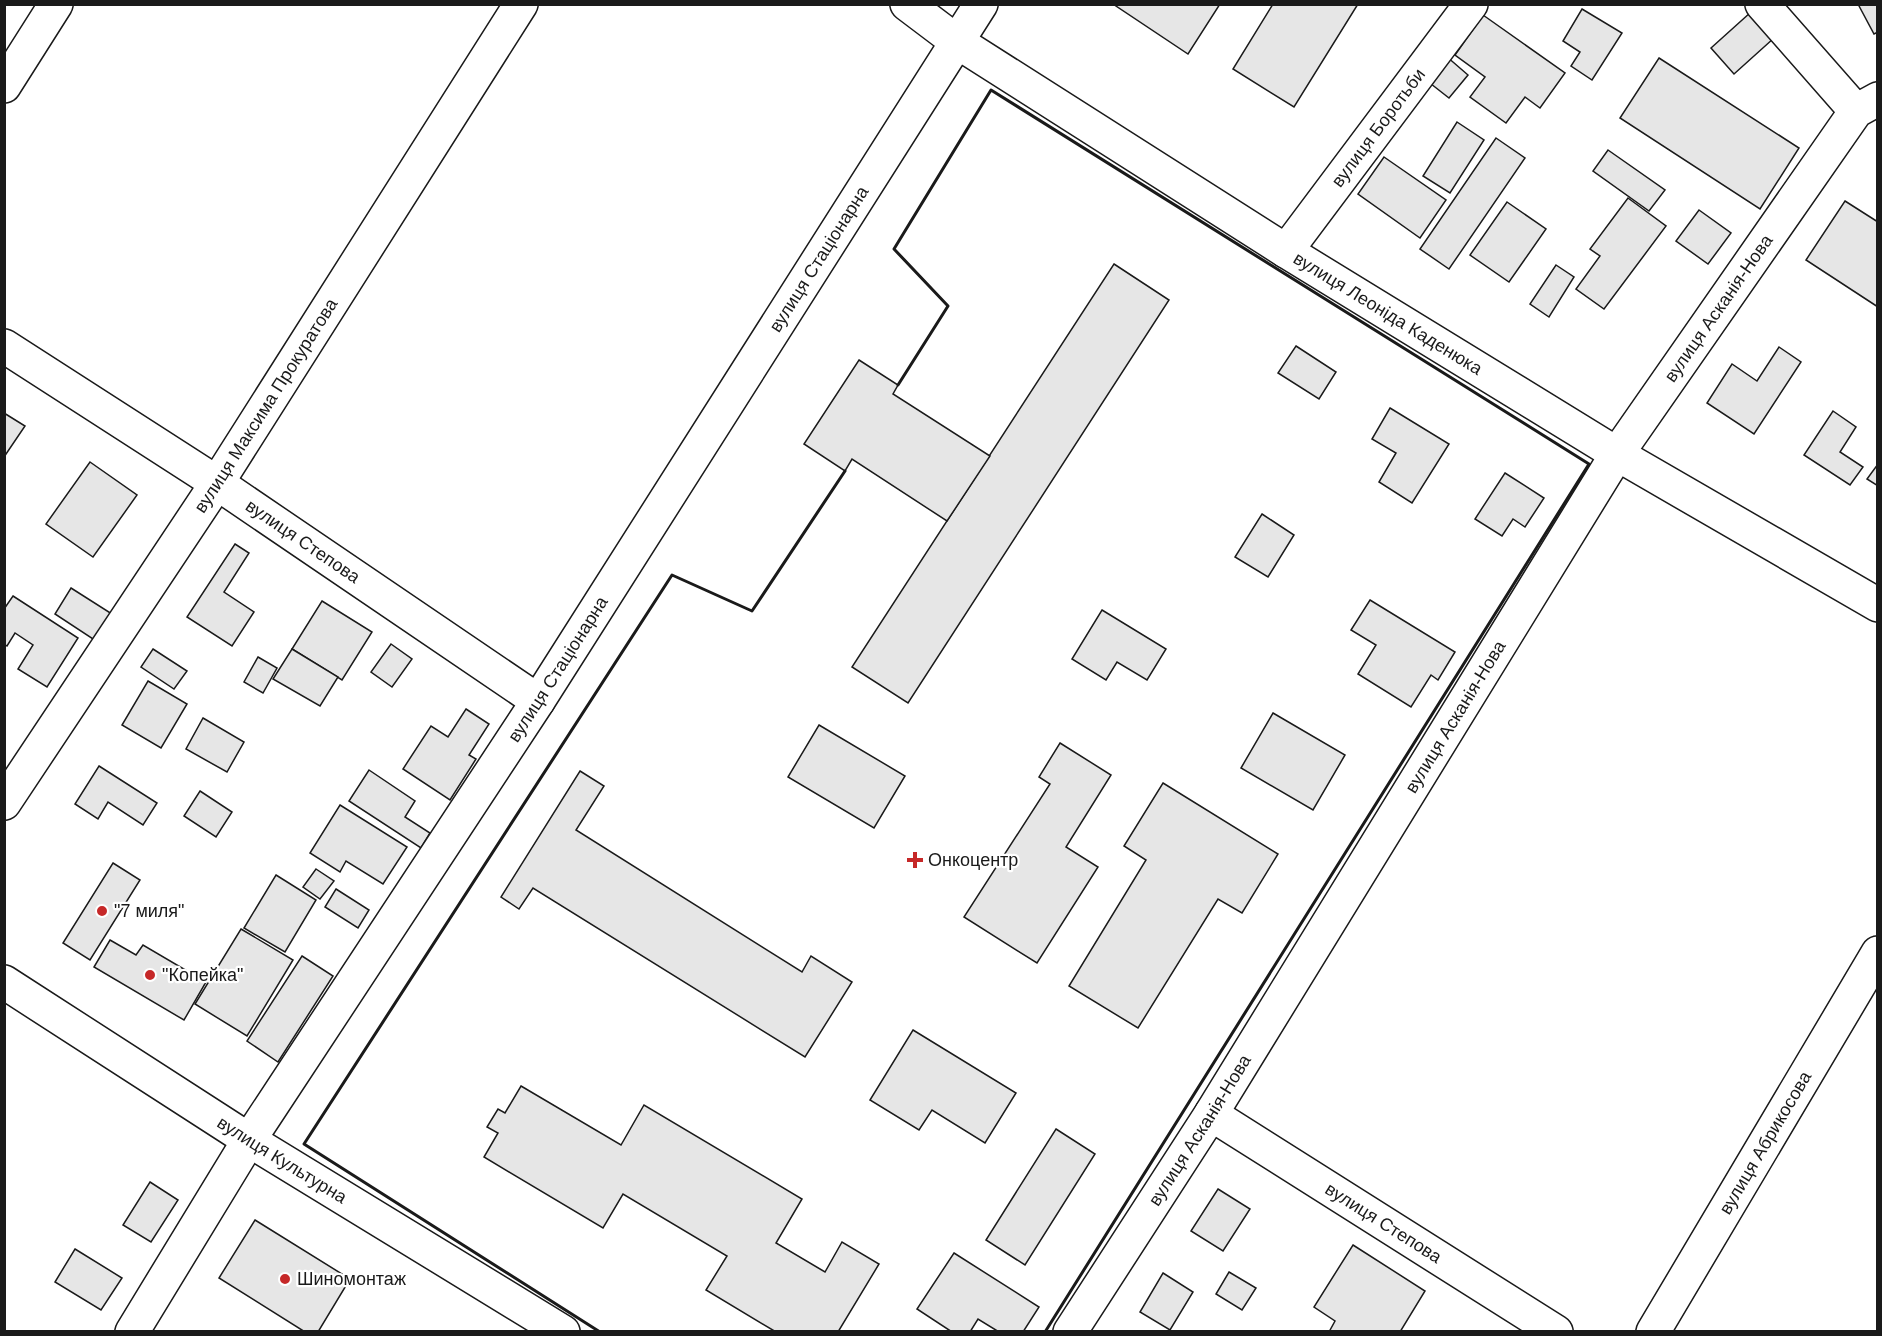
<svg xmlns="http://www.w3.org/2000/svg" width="1882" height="1336" viewBox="0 0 1882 1336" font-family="Arial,sans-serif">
<rect width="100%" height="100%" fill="#fff"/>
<g fill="#e6e6e6" stroke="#1a1a1a" stroke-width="1.5">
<path d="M1113,4H1220L1188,54Z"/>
<path d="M1273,4H1358L1294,107L1233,69Z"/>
<path d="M1858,4H1878V32L1874,34Z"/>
<path d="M1582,9L1622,33L1592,80L1571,66L1580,52L1563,41Z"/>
<path d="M1751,12L1774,38L1734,74L1711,48Z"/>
<path d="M1483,15L1565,73L1540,108L1525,97L1506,123L1470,97L1485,77L1455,55Z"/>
<path d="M1446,56L1468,75L1449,98L1426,80Z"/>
<path d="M1659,58L1799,148L1760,209L1620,118Z"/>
<path d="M1457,122L1484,140L1450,193L1423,176Z"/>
<path d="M1496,138L1525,158L1449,269L1420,249Z"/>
<path d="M1608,150L1665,190L1649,211L1593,171Z"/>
<path d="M1384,157L1446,200L1420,238L1358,194Z"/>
<path d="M1628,198L1666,226L1604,309L1576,289L1600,256L1590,249Z"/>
<path d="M1845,201L1878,222V307L1806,260Z"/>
<path d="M1507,202L1546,229L1509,282L1470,255Z"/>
<path d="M1699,210L1731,233L1708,264L1676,241Z"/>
<path d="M1114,264L1169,300L908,703L852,667Z"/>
<path d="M1556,265L1574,277L1549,317L1530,304Z"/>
<path d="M1296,346L1336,372L1319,399L1278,373Z"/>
<path d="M1779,347L1801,362L1754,434L1707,403L1732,364L1757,381Z"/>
<path d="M859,360L898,385L893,394L990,456L947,521L852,459L845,471L804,444Z"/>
<path d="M1390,408L1449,444L1412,503L1379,482L1396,453L1372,439Z"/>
<path d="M1833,411L1856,427L1840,452L1863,467L1850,485L1804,455Z"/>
<path d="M4,413L25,426L4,457Z"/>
<path d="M90,462L137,495L93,557L46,524Z"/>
<path d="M1878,464V486L1867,479Z"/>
<path d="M1505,473L1544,498L1525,527L1513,519L1502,536L1475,519Z"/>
<path d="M1262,514L1294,535L1268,577L1235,557Z"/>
<path d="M235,544L249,553L224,592L254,612L232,646L187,617Z"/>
<path d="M71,588L112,614L96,641L55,614Z"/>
<path d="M13,596L78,638L47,687L18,669L33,645L15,633L7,646L4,644V609Z"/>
<path d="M1370,600L1455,652L1438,680L1431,675L1411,707L1358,674L1376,645L1351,630Z"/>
<path d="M322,601L372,632L342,680L292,649Z"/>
<path d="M1102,610L1166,649L1147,680L1117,662L1106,680L1072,659Z"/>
<path d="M391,644L412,659L392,687L371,672Z"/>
<path d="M153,649L187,671L174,689L141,667Z"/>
<path d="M292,649L338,677L320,706L273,679Z"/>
<path d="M258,657L277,668L263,693L244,682Z"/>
<path d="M148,681L187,704L161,748L122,725Z"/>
<path d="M466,709L489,724L469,755L476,759L450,800L403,769L431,726L448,737Z"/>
<path d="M1273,713L1345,755L1313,810L1241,768Z"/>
<path d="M203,718L244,742L227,772L186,749Z"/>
<path d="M819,725L905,776L874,828L788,777Z"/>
<path d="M1060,743L1111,775L1066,847L1098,867L1037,963L964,917L1050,784L1039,777Z"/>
<path d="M99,766L157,803L143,825L108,802L98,819L75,804Z"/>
<path d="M369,770L415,801L405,817L430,833L421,848L349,801Z"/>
<path d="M580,771L604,786L576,830L802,972L811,956L852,982L805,1057L533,888L519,909L501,897Z"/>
<path d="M1163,783L1278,854L1242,913L1218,899L1138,1028L1069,986L1146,860L1124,846Z"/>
<path d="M200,791L232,812L216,837L184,816Z"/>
<path d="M340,805L407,847L383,884L346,861L340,872L310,853Z"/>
<path d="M113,863L140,880L90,960L63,943Z"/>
<path d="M316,869L334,881L320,899L303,887Z"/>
<path d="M276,875L316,900L285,952L244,928Z"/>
<path d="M336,889L369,910L358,928L325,907Z"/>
<path d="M241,929L293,960L247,1036L195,1004Z"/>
<path d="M110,940L136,955L143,945L206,982L184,1020L94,967Z"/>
<path d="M302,956L333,976L278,1062L247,1041Z"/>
<path d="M913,1030L1016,1093L985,1143L932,1110L919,1130L870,1100Z"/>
<path d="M521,1086L621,1145L644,1105L802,1199L776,1243L825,1272L842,1242L879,1264L838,1332H776L706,1290L727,1256L623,1194L603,1228L484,1157L498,1133L487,1127L498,1109L505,1113Z"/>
<path d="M1056,1129L1095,1154L1025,1265L986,1240Z"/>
<path d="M150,1182L178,1200L151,1242L123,1225Z"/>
<path d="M1218,1189L1250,1209L1223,1251L1191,1231Z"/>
<path d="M255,1220L350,1279L318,1332H305L219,1278Z"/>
<path d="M1353,1245L1425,1291L1400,1332H1329L1335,1321L1314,1307Z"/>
<path d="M75,1249L122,1278L101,1310L55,1282Z"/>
<path d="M954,1253L1039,1307L1023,1332H999L978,1319L970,1332H952L917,1309Z"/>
<path d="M1229,1272L1256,1288L1242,1310L1216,1294Z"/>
<path d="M1163,1273L1193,1292L1170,1330L1140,1312Z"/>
</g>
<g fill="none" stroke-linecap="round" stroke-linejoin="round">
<defs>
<g id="minor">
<path id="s1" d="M907,4L956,41L1286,251L1617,454L1878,605"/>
<path d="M1762,4L1856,111"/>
<path d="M4,86L56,4"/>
<path id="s2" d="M1286,251L1471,4"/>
<path id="s3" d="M4,346L217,483L538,701"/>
<path id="s4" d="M4,803L217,483L521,4"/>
<path id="s5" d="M1211,1114L1556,1332"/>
<path id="s6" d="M132,1332L249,1140L538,701L981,4"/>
<path id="s7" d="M1070,1332L1211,1114L1617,454L1856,111L1878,99"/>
<path id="s8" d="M1653,1332L1878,953"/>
</g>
<g id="major">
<path id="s9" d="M4,982L249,1140L563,1332"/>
</g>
</defs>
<use href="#minor" stroke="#1a1a1a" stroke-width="36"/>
<use href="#major" stroke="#1a1a1a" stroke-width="36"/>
<use href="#minor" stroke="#fff" stroke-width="33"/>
<use href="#major" stroke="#fff" stroke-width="33"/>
<g stroke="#1a1a1a" stroke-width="3">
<path d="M898,385L948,306L894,249L991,90L1589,464L1045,1332"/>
<path d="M600,1332L304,1144L672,575L752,611L845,471"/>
</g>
</g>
<g fill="#c62828" stroke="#fff" stroke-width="2">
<path d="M912 851h6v6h6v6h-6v6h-6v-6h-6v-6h6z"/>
<circle cx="102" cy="911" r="6"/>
<circle cx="150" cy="975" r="6"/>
<circle cx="285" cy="1279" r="6"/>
</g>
<g text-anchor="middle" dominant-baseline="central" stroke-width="4.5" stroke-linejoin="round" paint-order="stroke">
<g font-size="18" fill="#1a1a1a" stroke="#fff">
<text stroke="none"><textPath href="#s2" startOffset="154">вулиця Боротьби</textPath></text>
<text stroke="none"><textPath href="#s6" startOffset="1274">вулиця Стаціонарна</textPath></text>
<text stroke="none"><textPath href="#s7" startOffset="1212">вулиця Асканія-Нова</textPath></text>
<text stroke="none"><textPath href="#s1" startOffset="572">вулиця Леоніда Каденюка</textPath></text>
<text stroke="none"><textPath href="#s4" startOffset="476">вулиця Максима Прокуратова</textPath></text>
<text stroke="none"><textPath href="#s3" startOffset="357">вулиця Степова</textPath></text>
<text stroke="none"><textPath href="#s6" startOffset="788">вулиця Стаціонарна</textPath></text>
<text stroke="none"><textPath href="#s7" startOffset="726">вулиця Асканія-Нова</textPath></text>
<text stroke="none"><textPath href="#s7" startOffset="240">вулиця Асканія-Нова</textPath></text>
<text stroke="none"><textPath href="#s8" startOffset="220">вулиця Абрикосова</textPath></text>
<text stroke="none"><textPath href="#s9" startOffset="330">вулиця Культурна</textPath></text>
<text stroke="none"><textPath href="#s5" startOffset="204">вулиця Степова</textPath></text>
</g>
<g font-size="18" fill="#1a1a1a" stroke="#fff" text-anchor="start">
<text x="928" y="860">Онкоцентр</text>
<text x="114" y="911">"7 миля"</text>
<text x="162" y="975">"Копейка"</text>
<text x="297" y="1279">Шиномонтаж</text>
</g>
</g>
<rect width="1882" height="1336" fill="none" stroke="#1a1a1a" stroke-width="12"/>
</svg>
